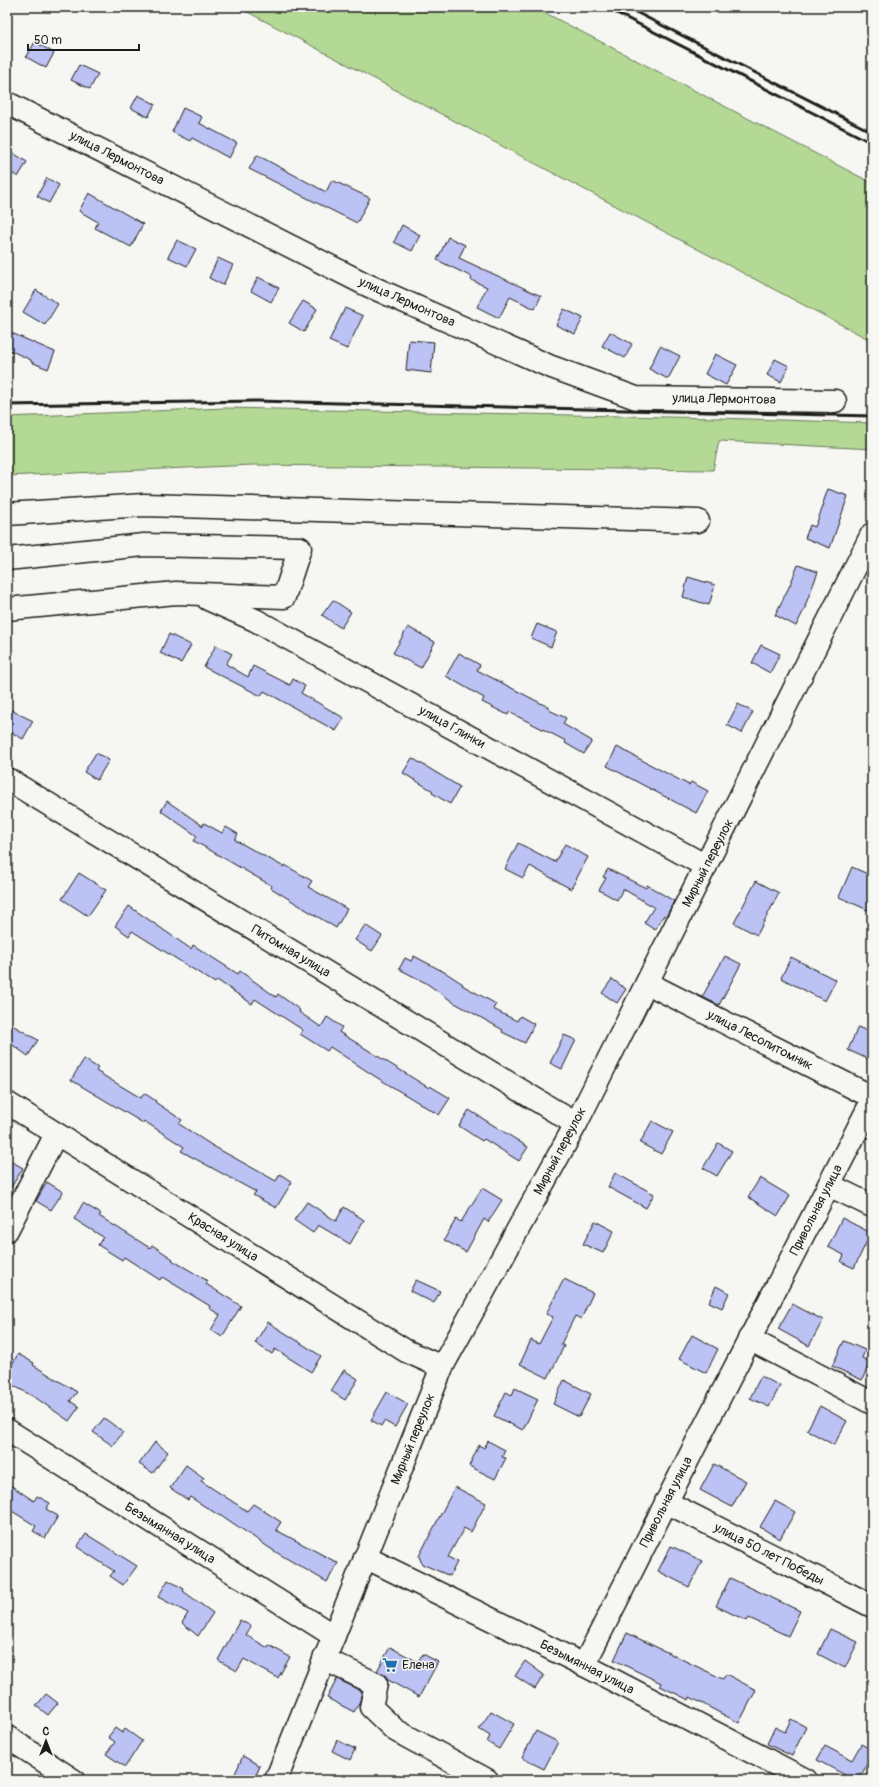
<svg xmlns="http://www.w3.org/2000/svg" width="879" height="1787" viewBox="0 0 879 1787" font-family="Pangolin,sans-serif">
<rect width="100%" height="100%" fill="#f6f6f2"/>
<filter id="ink" filterUnits="userSpaceOnUse"><feTurbulence type="fractalNoise" baseFrequency=".025" numOctaves="2"/><feDisplacementMap in="SourceGraphic" scale="8" xChannelSelector="R" yChannelSelector="G"/><feConvolveMatrix kernelMatrix="1 2 1 2 8 2 1 2 1" color-interpolation-filters="sRGB"/></filter>
<g filter="url(#ink)">
<g fill="#b3d995" stroke="#687a58">
<path d="M238,7H534L872,183V341Z"/>
<path d="M226,408L718,418L872,423V449L719,441L713,470L253,465L7,476V417Z"/>
</g>
<g fill="#bbc2f4" stroke="#1c1c1c">
<path d="M35,42L54,53L46,68L26,57Z"/>
<path d="M79,65L98,74L90,89L71,80Z"/>
<path d="M138,95L155,104L148,117L131,108Z"/>
<path d="M183,108L202,117L199,123L237,143L229,158L192,138L190,141L172,132Z"/>
<path d="M7,149L27,162L18,177L7,170Z"/>
<path d="M257,155L326,192L332,180L370,198L357,223L249,169Z"/>
<path d="M47,178L59,185L49,203L37,196Z"/>
<path d="M89,193L143,224L131,247L95,228L98,222L79,211Z"/>
<path d="M402,225L420,235L412,251L394,242Z"/>
<path d="M448,237L465,245L459,258L541,296L535,309L510,297L499,318L477,307L487,287L471,280L472,277L437,260Z"/>
<path d="M177,240L196,249L187,266L168,257Z"/>
<path d="M218,258L233,265L223,285L209,278Z"/>
<path d="M258,277L279,288L271,302L251,291Z"/>
<path d="M36,290L58,304L45,325L23,312Z"/>
<path d="M303,301L317,309L304,332L289,323Z"/>
<path d="M345,308L363,316L347,349L329,341Z"/>
<path d="M564,309L583,318L575,334L556,325Z"/>
<path d="M7,331L55,352L48,369L31,362V360L7,349Z"/>
<path d="M610,332L632,344L625,358L602,346Z"/>
<path d="M409,340L434,342L431,373L406,370Z"/>
<path d="M660,346L680,356L668,379L649,369Z"/>
<path d="M715,354L737,365L726,385L705,374Z"/>
<path d="M775,359L789,366L781,382L767,375Z"/>
<path d="M828,489L848,496L830,548L805,538L810,525L815,527L824,504L823,503Z"/>
<path d="M798,565L818,572L805,606H806L796,626L775,615L790,585Z"/>
<path d="M688,577L715,585L709,605L683,597Z"/>
<path d="M333,600L351,612L341,628L322,615Z"/>
<path d="M537,624L557,632L551,647L531,638Z"/>
<path d="M408,627L435,642L421,668L393,653Z"/>
<path d="M169,634L191,645L181,663L160,653Z"/>
<path d="M216,645L232,654L226,664L248,677L253,666L290,685L293,679L305,686L301,693L344,718L336,731L264,691L261,696L204,667Z"/>
<path d="M761,645L780,654L770,673L752,663Z"/>
<path d="M459,653L480,665L477,670L550,708L549,710L566,718L563,724L592,741L584,754L565,743L566,741L509,712L508,715L482,702L484,698L446,676Z"/>
<path d="M738,704L753,712L742,733L727,725Z"/>
<path d="M7,708L33,721L23,739L7,730Z"/>
<path d="M617,747L689,785L691,782L708,791L696,813L607,766Z"/>
<path d="M96,753L109,760L97,780L84,772Z"/>
<path d="M412,758L460,787L450,804L432,793L433,791L403,773Z"/>
<path d="M167,801L203,826L204,823L222,833L226,827L238,834L235,840L284,867L285,865L312,881L308,887L347,909L336,928L271,888L272,886L194,841L197,836L161,811Z"/>
<path d="M518,843L555,862L565,844L588,857L571,889L530,866L523,878L505,869Z"/>
<path d="M852,867L872,876V912L839,897Z"/>
<path d="M608,869L646,888L647,885L674,901L666,917L664,915L655,930L644,923L654,907L623,889L617,900L599,890L606,878L603,877Z"/>
<path d="M79,873L106,890L88,916L62,899Z"/>
<path d="M756,881L779,893L757,935L734,923Z"/>
<path d="M129,906L191,949L193,945L238,974L240,971L276,997L278,994L300,1010L299,1012L321,1027L327,1017L342,1027L339,1032L429,1088L430,1086L450,1098L439,1115L376,1077L330,1047L327,1051L300,1034L303,1030L255,999L252,1004L217,980L215,983L132,931L129,936L115,926Z"/>
<path d="M365,925L382,936L372,951L355,940Z"/>
<path d="M414,956L446,973L463,984L462,985L496,1004L493,1009L517,1021L520,1016L534,1024L525,1043L502,1032L503,1030L453,1002L426,983L399,969L405,958L411,961Z"/>
<path d="M725,956L741,964L719,1005L702,997Z"/>
<path d="M791,957L836,980L825,1001L781,978Z"/>
<path d="M612,979L626,989L617,1003L602,993Z"/>
<path d="M7,1022L38,1040L28,1056L7,1041Z"/>
<path d="M858,1027L872,1033V1061L848,1050Z"/>
<path d="M564,1035L576,1040L562,1069L550,1063Z"/>
<path d="M84,1059L98,1068L96,1071L141,1098L144,1093L156,1101L155,1102L182,1120L179,1124L213,1146L276,1181L280,1174L292,1182L276,1208L253,1195L256,1192L181,1151L184,1147L144,1121L143,1123L71,1080Z"/>
<path d="M469,1110L528,1147L519,1161L484,1139L482,1141L459,1126Z"/>
<path d="M652,1121L673,1132L661,1154L640,1143Z"/>
<path d="M718,1143L732,1151L717,1176L703,1168Z"/>
<path d="M7,1159L23,1168L7,1194Z"/>
<path d="M615,1173L654,1194L646,1208L608,1187Z"/>
<path d="M760,1178L790,1196L778,1216L748,1197Z"/>
<path d="M47,1182L63,1192L51,1210L36,1201Z"/>
<path d="M482,1188L502,1200L488,1222L484,1219L466,1252L444,1240L456,1219L461,1222Z"/>
<path d="M307,1202L336,1221L344,1207L364,1220L350,1244L318,1225L313,1233L294,1220Z"/>
<path d="M83,1203L101,1214L99,1216L150,1248L152,1245L173,1259L172,1260L208,1281L206,1284L241,1306L222,1337L211,1330L220,1315L209,1308L210,1306L162,1277L160,1280L124,1257L122,1260L98,1245L103,1237L74,1219Z"/>
<path d="M842,1218L871,1233L854,1268L841,1262L844,1255L828,1247Z"/>
<path d="M595,1221L614,1231L603,1253L583,1244Z"/>
<path d="M564,1279L593,1293L581,1319L575,1316L561,1344L564,1346L548,1378L520,1364L531,1340L539,1344L553,1317L546,1314Z"/>
<path d="M416,1280L440,1291L434,1303L410,1291Z"/>
<path d="M716,1286L729,1293L722,1308L709,1302Z"/>
<path d="M792,1304L823,1320L809,1346L778,1329Z"/>
<path d="M268,1322L321,1356L311,1372L275,1349L272,1354L255,1343Z"/>
<path d="M692,1335L718,1349L706,1373L679,1359Z"/>
<path d="M844,1341L865,1350L862,1358L870,1362L862,1380L832,1366Z"/>
<path d="M18,1354L34,1363L33,1365L77,1392L70,1401L79,1407L69,1421L36,1398L7,1382V1373Z"/>
<path d="M344,1370L358,1379L345,1400L331,1391Z"/>
<path d="M761,1376L780,1386L769,1407L750,1398Z"/>
<path d="M564,1380L591,1394L579,1417L553,1404Z"/>
<path d="M515,1388L538,1399L523,1430L494,1416L506,1392L512,1395Z"/>
<path d="M387,1392L408,1404L395,1427L384,1421L381,1426L371,1420Z"/>
<path d="M820,1406L847,1421L834,1445L807,1430Z"/>
<path d="M104,1418L123,1432L113,1446L93,1432Z"/>
<path d="M488,1441L505,1450L502,1457L506,1458L495,1479L469,1466L479,1445L484,1448Z"/>
<path d="M155,1442L168,1452L153,1473L139,1464Z"/>
<path d="M714,1464L746,1481L732,1507L700,1490Z"/>
<path d="M186,1465L204,1478L201,1481L247,1511L253,1504L281,1522L276,1530L338,1563L327,1582L274,1551L221,1515L220,1516L190,1497L188,1500L170,1488Z"/>
<path d="M7,1483L34,1501L37,1496L50,1503L46,1509L58,1516L45,1538L33,1531L36,1526L7,1508Z"/>
<path d="M455,1487L486,1503L471,1532L464,1528L448,1557L457,1562L450,1576L422,1564L419,1556Z"/>
<path d="M775,1501L795,1512L780,1539L760,1527Z"/>
<path d="M86,1534L137,1566L123,1585L110,1576L114,1571L77,1547Z"/>
<path d="M671,1546L702,1561L689,1587L658,1571Z"/>
<path d="M730,1578L800,1611L788,1636L749,1618L747,1621L716,1606Z"/>
<path d="M168,1580L184,1589L183,1591L213,1613L198,1636L182,1623L188,1613L158,1597Z"/>
<path d="M240,1620L251,1626L246,1635L268,1648L269,1645L290,1657L278,1678L244,1659L237,1671L218,1660Z"/>
<path d="M830,1629L858,1642L845,1668L818,1654Z"/>
<path d="M627,1633L723,1679L726,1674L756,1690L739,1723L690,1697L689,1700L660,1686L661,1683L614,1660Z"/>
<path d="M390,1647L418,1662L423,1654L438,1662L419,1697L388,1680L386,1676L377,1671Z"/>
<path d="M525,1661L544,1675L535,1689L515,1676Z"/>
<path d="M337,1679L362,1691L360,1701L354,1712L327,1698Z"/>
<path d="M46,1694L58,1703L48,1715L36,1706Z"/>
<path d="M491,1711L514,1724L499,1749L487,1742L490,1736L479,1729Z"/>
<path d="M791,1719L806,1727L792,1756L767,1744L775,1727L785,1732Z"/>
<path d="M115,1728L122,1733L125,1729L142,1741L125,1767L106,1754L115,1742L108,1737Z"/>
<path d="M536,1731L558,1742L544,1769L522,1758Z"/>
<path d="M337,1740L355,1749L350,1760L332,1751Z"/>
<path d="M861,1744L872,1750V1754L859,1780H842L845,1775L817,1760L825,1746L852,1760Z"/>
<path d="M243,1756L260,1766L254,1780H232Z"/>
</g>
<g fill="none" stroke-linecap="round" stroke-linejoin="round">
<defs>
<g id="minor">
<path d="M7,103L365,284L549,366L636,398L835,401"/>
<path d="M7,514L144,505L698,521"/>
<path d="M7,559L144,545L300,548L284,597L176,593L7,609"/>
<path d="M208,599L255,620L706,866"/>
<path d="M7,779L576,1124"/>
<path d="M647,983L872,1097"/>
<path d="M7,1103L406,1351L442,1367"/>
<path d="M829,1185L872,1206"/>
<path d="M7,1230L56,1134"/>
<path d="M749,1339L872,1403"/>
<path d="M7,1430L334,1636"/>
<path d="M666,1502L872,1606"/>
<path d="M365,1557L584,1665L806,1780"/>
<path d="M324,1659L376,1684L371,1707L395,1730L487,1780"/>
<path d="M584,1665L705,1426L872,1101"/>
<path d="M7,1737L73,1780"/>
<path d="M276,1780L442,1367L576,1124L872,534"/>
</g>
</defs>
<use href="#minor" stroke="#1c1c1c" stroke-width="25"/>
<use href="#minor" stroke="#f6f6f2" stroke-width="22"/>
<g stroke="#1c1c1c" stroke-width="3">
<path d="M605,7L872,143"/>
<path d="M626,7L872,132"/>
<path d="M7,405L256,401L872,416"/>
</g>
</g>
</g>
<defs>
<symbol id="supermarket-bare" viewBox="-9 -9 18 18"><path d="M-6-5.5h2.5l.6 2H6L4.5 2H-2.5L-4.4-4H-6ZM-1.5 3.2a1.3 1.3 0 1 0 .1 0ZM3 3.2a1.3 1.3 0 1 0 .1 0Z" fill="#1f6fb2" stroke="#f6f6f2" stroke-width="2.5" paint-order="stroke"/></symbol>
</defs>
<g fill-rule="evenodd">
<use href="#supermarket-bare" x="379" y="1654" width="22" height="22"/>
</g>
<g text-anchor="middle" dominant-baseline="central" stroke-width="3" stroke-linejoin="round" paint-order="stroke">
<g font-size="13" fill="#1c1c1c" stroke="#f6f6f2">
<text transform="translate(117 158) rotate(27)">улица Лермонтова</text>
<text transform="translate(407 302) rotate(24)">улица Лермонтова</text>
<text transform="translate(724 399) rotate(1)">улица Лермонтова</text>
<text transform="translate(452 727) rotate(29)">улица Глинки</text>
<text transform="translate(708 863) rotate(-63)">Мирный переулок</text>
<text transform="translate(291 951) rotate(31)">Питомная улица</text>
<text transform="translate(760 1040) rotate(27)">улица Лесопитомник</text>
<text transform="translate(560 1151) rotate(-62)">Мирный переулок</text>
<text transform="translate(816 1210) rotate(-63)">Привольная улица</text>
<text transform="translate(223 1237) rotate(32)">Красная улица</text>
<text transform="translate(413 1439) rotate(-68)">Мирный переулок</text>
<text transform="translate(666 1502) rotate(-63)">Привольная улица</text>
<text transform="translate(170 1533) rotate(32)">Безымянная улица</text>
<text transform="translate(769 1554) rotate(27)">улица 50 лет Победы</text>
<text transform="translate(587 1667) rotate(27)">Безымянная улица</text>
</g>
<g font-size="13" fill="#1c1c1c" stroke="#f6f6f2" text-anchor="start">
<text x="402" y="1665">Елена</text>
</g>
</g>
<rect width="879" height="1787" fill="none" stroke="#f6f6f2" stroke-width="24"/>
<rect x="12" y="12" width="855" height="1763" fill="none" stroke="#1c1c1c" stroke-width="1.5" filter="url(#ink)"/>
<g transform="translate(46 1741)" stroke="#f6f6f2" stroke-width="3" paint-order="stroke">
<path d="M0-3L7 15L0 10L-7 15Z" fill="#1c1c1c"/>
<text y="-6" font-size="11" font-weight="bold" text-anchor="middle" fill="#1c1c1c">С</text>
</g>
<path d="M28 44v6h111v-6" fill="none" stroke="#1c1c1c" stroke-width="2"/>
<text x="34" y="44" font-size="12" fill="#1c1c1c" stroke="#f6f6f2" stroke-width="3" paint-order="stroke">50 m</text>
</svg>
